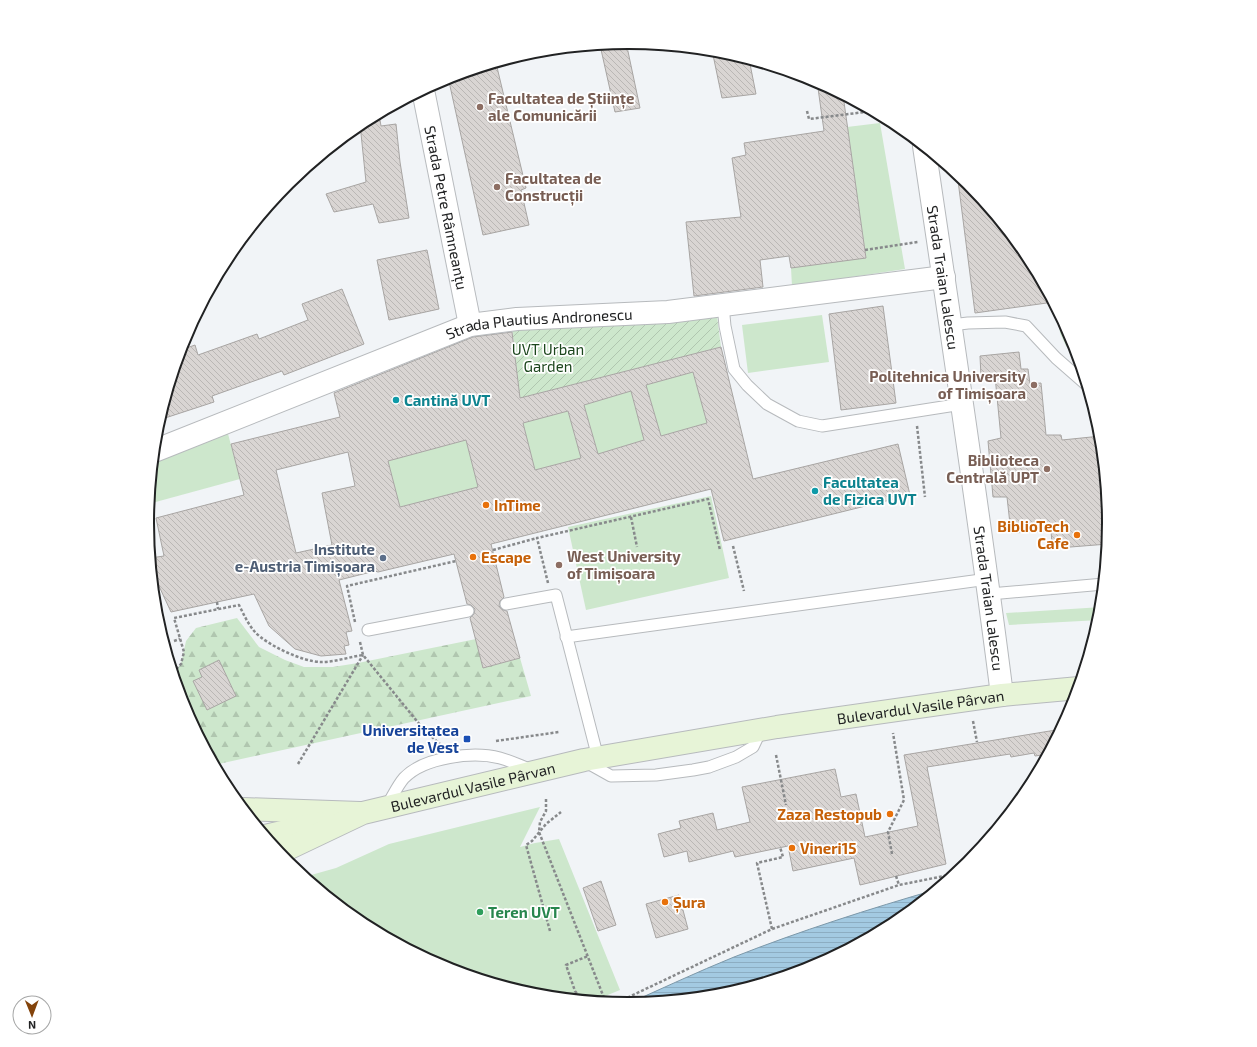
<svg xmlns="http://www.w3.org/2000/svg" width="1257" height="1047" viewBox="0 0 1257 1047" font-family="'Exo 2',sans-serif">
<defs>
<pattern id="forest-firs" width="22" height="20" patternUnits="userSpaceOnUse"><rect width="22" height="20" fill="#cde7cc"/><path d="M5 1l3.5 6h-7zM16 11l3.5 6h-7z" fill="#b0c6af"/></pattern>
<pattern id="garden-furrows" width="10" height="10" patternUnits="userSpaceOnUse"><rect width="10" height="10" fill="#cde7cc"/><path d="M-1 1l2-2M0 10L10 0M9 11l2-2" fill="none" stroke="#b0c6af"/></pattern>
<pattern id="water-rules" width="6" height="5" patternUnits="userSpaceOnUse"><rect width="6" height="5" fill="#a3cae2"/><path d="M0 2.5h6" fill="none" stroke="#8cadc2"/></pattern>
<pattern id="building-back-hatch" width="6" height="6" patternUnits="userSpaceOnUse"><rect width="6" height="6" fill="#d9d5d3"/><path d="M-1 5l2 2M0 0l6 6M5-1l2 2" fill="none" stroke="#bab7b5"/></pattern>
</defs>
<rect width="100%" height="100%" fill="#f1f4f7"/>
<g fill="#cde7cc">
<path d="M880,123L905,269L792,286L791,268L866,257L847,127Z"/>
<path d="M1058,310L1073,339L1081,363L1066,346L1060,333Z"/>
<path d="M822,315L829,362L748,373L742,325Z"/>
<path d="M693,372L707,423L661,436L646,385Z"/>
<path d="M631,391L644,440L598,454L584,405Z"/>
<path d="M568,411L581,458L535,470L523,423Z"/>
<path d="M227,430L240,479L152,503L150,496L153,460Z"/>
<path d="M466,440L478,487L400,507L388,461Z"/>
<path d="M711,496L729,578L586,610L568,527Z"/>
<path d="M1102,607L1100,620L1009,625L1006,613Z"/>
<path d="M540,807L520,847L535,843L559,839L620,990L593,1001L534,996L444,968L361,924L304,877L336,868L389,844Z"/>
</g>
<path fill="url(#forest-firs)" d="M237,618L259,647L285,660L304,667H333L358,663L476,639L483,668L520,658L531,696L214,765L184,708L173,673L181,664L186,641L196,628Z"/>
<path fill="url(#garden-furrows)" d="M717,316L721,347L520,398L512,327Z"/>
<path fill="url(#water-rules)" stroke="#7c98a9" d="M938,889L896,924L813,968L722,996L625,1005C661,989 697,972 734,957C800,931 869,909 938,889Z"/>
<g fill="url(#building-back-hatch)" stroke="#a8a5a3" fill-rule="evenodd">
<path d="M626,42L640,108L615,112L600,45Z"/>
<path d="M712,50L723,51L749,59L756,94L722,98Z"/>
<path d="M496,63L526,188L521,190L529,225L483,235L448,77Z"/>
<path d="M817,81L843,95L866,258L791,268L789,256L760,260L763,287L694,296L686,222L741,217L732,158L746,155L744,143L824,131Z"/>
<path d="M379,114L381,126L396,124L400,162L409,218L379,223L373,204L334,212L326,194L366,182L360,124Z"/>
<path d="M957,173L969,183L1029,256L1054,302L975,313Z"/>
<path d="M427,250L439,309L389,320L377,260Z"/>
<path d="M342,289L364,344L284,375L282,371L212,396L214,402L159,420L181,350L195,345L198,355L257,334L259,339L308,320L302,304Z"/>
<path d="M883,306L896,403L841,410L829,314Z"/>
<path d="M512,332L520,398L721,347L753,479L898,444L910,495L724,541L711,489L491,544L504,597L500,601L499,606L503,610L507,611L520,658L483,668L470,618L474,614L475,609L471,605L467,604L454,554L378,572L375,571L339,580L352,631L346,632L349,645L344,646L346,654L321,656L295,649L269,626L254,594L171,612L152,571L150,558L164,556L156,518L244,495L231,444L340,417L334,393L473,337ZM693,372L707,423L661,436L646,385ZM631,391L644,440L598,454L584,405ZM568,411L581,458L535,470L523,423ZM466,440L478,487L400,507L388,461ZM348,452L355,486L322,493L332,545L296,553L276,470Z"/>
<path d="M1019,352L1021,369H1028L1030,384L1041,383L1046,435H1061L1062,440L1101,436L1110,524L1108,544L1058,548L1052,543L1051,531L1011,533L1007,497H993L988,441L1001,438L995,376L981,377L980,356Z"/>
<path d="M219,660L236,696L207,710L193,681L202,677L199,670Z"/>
<path d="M1062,729L1049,754L1035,756L1034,753L1011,757L1010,754L927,767L946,864L860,885L854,858L793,871L788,846L735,857L733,851L689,862L687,851L664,857L658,834L681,828L679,821L713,813L717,830L750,822L742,787L835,769L841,797L856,794L865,837L918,826L904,755Z"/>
<path d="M601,881L616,925L598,931L583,888Z"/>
<path d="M679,895L688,929L656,938L646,904Z"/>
</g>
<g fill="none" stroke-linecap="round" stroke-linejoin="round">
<defs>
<g id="lane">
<path d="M723,305L725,326L734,369L747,385L767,404L798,421L822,426L962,404"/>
<path d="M951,325L968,323L1005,322L1026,326L1056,358L1088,386"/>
<path d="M990,594L1104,584"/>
<path d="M506,604L556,595L598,758"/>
<path d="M368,630L468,611"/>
<path d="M566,637L988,579"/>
<path d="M586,762L611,776L656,775L693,770L709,767L736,757L753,747L761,730"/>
<path d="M386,807C392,798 397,786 404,778C424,757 473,751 500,758C511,761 521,766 532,770"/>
</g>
<g id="street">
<path id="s1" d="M423,90L470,325"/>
<path id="s2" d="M924,146C951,329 979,512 1002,695"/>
<path id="s3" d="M154,451L470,325L517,319L668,312L944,277"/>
</g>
<g id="secondary">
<path d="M243,809L360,813"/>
<path d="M265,836L321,823"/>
<path id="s4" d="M279,853L363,813L584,760L777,727L1002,695L1079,688"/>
</g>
</defs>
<use href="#lane" stroke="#b7babd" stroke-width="13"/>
<use href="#street" stroke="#b7babd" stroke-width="24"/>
<use href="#secondary" stroke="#b7babd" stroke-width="24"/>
<g stroke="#87898b" stroke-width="2.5" stroke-dasharray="3 2" stroke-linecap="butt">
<path d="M807,111L809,119L873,111"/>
<path d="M865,250L918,242"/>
<path d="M917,426L925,497"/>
<path d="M631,517L637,547"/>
<path d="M733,546L744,591"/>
<path d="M493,550L537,538"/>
<path d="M548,583L537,538L708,499L720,550"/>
<path d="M217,602L218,609"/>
<path d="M355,622L347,586L456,561"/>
<path d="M174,641L180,639"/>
<path d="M360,642L363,655L425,731L440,744"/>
<path d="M173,673L181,664L184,652L174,618L239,605C244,615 248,624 255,632C267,645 303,662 321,662C335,662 349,657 363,655"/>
<path d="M973,721L977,742"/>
<path d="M496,741L559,732"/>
<path d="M776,755L786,805"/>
<path d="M298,764L363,655"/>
<path d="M546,799V811L540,822L539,832L606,1003"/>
<path d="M892,854L888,832L904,800L893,733"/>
<path d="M896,876L899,885"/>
<path d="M772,929L757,863L783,857L780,847"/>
<path d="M550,931L526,845L532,841L546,824L561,812"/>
<path d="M583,1001L575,991L566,965L588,956"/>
<path d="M614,1004L772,929L899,885L959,873"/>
</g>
<use href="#lane" stroke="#fff" stroke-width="11"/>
<use href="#street" stroke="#fff" stroke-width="22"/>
<use href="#secondary" stroke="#e7f4d7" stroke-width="22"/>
</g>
<g fill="#8d6e63" stroke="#fff" stroke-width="1.5">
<circle cx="480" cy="107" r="4"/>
<circle cx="497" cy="187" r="4"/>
<circle cx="1034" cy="385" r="4"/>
<circle cx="1047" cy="469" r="4"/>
<circle cx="559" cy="565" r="4"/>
</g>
<g fill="#0f9aa8" stroke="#fff" stroke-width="1.5">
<circle cx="396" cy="400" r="4"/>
<circle cx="815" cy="491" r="4"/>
</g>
<g fill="#e8710a" stroke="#fff" stroke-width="1.5">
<circle cx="486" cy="505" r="4"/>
<circle cx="1077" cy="535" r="4"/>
<circle cx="473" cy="557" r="4"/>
<circle cx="890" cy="814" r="4"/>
<circle cx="792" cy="848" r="4"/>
<circle cx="665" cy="902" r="4"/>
</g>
<circle fill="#5c6f8a" stroke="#fff" stroke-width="1.5" cx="383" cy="558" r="4"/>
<rect fill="#1a4fb4" stroke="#fff" stroke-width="1.5" x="463" y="735" width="8" height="8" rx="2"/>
<circle fill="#2e9e5b" stroke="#fff" stroke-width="1.5" cx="480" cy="912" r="4"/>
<g text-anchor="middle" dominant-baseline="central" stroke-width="3.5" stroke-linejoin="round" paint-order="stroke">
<g font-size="15" font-weight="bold" fill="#785e54" stroke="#fff" text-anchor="start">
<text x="488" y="98">Facultatea de Științe<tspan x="488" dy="17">ale Comunicării</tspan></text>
<text x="505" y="178">Facultatea de<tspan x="505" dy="17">Construcții</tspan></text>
<text x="1026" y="376" text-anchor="end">Politehnica University<tspan x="1026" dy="17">of Timișoara</tspan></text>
<text x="1039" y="460" text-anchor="end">Biblioteca<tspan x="1039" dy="17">Centrală UPT</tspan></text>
<text x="567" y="556">West University<tspan x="567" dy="17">of Timișoara</tspan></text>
</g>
<g font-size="15" fill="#212223" stroke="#fff">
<text stroke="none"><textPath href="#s1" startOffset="120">Strada Petre Râmneanțu</textPath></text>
<text stroke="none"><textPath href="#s2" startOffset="133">Strada Traian Lalescu</textPath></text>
<text stroke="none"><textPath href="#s3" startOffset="409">Strada Plautius Andronescu</textPath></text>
<text stroke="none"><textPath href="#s2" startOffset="457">Strada Traian Lalescu</textPath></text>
<text stroke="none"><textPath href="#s4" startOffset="661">Bulevardul Vasile Pârvan</textPath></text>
<text stroke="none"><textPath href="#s4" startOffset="206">Bulevardul Vasile Pârvan</textPath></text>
</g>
<g font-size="15" fill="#1c461d" stroke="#fff">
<text x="548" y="349">UVT Urban<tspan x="548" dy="17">Garden</tspan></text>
</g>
<g font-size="15" font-weight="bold" fill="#0d838f" stroke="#fff" text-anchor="start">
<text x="404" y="400">Cantină UVT</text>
<text x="823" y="482">Facultatea<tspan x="823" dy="17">de Fizica UVT</tspan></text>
</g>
<g font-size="15" font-weight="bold" fill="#c56008" stroke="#fff" text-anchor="start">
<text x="494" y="505">InTime</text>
<text x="1069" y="526" text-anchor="end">BiblioTech<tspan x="1069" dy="17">Cafe</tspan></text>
<text x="481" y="557">Escape</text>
<text x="882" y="814" text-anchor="end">Zaza Restopub</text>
<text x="800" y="848">Vineri15</text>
<text x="673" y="902">Șura</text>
</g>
<g font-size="15" font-weight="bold" fill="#4e5e75" stroke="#fff" text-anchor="end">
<text x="375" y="549">Institute<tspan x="375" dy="17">e-Austria Timișoara</tspan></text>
</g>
<g font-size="15" font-weight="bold" fill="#164399" stroke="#fff" text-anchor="end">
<text x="459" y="730">Universitatea<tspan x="459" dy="17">de Vest</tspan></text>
</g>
<g font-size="15" font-weight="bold" fill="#27864d" stroke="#fff" text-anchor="start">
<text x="488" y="912">Teren UVT</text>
</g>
</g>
<path d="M0 0H1257V1047H0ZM154 523a474 474 0 1 1 948 0a474 474 0 1 1-948 0Z" fill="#fff" fill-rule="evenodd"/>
<path fill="none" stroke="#212223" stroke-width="2" d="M154 523a474 474 0 1 1 948 0a474 474 0 1 1-948 0Z"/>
<g transform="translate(32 1015) rotate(179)"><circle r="19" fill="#ffffff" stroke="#a6a7a7"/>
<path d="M0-3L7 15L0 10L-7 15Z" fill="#83430b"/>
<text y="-6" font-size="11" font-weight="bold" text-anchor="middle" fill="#212223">N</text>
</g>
</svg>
